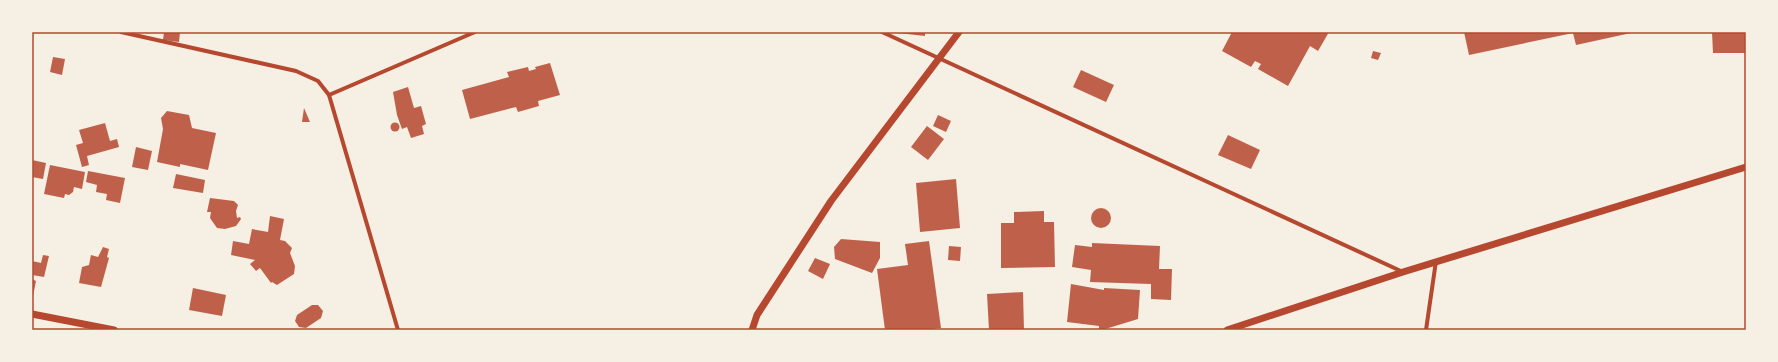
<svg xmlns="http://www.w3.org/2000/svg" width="1778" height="362" viewBox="0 0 1778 362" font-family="Manrope,sans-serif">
<rect width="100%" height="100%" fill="#f6efe4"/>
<g fill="#bf614a">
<path d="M164,32H180L179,42L163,40Z"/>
<path d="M898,32H925V36L898,33Z"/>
<path d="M1232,32H1329L1318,51L1310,46L1288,86L1258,69L1261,64L1255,61L1251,67L1222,51Z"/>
<path d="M1464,32H1630L1631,33L1576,45L1573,33L1469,55Z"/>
<path d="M1712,32H1746V53H1713Z"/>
<path d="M1373,51L1381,53L1378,60L1371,58Z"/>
<path d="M53,57L65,59L62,75L50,72Z"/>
<path d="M550,63L560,95L538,101L539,106L518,112L516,107L470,119L462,90L509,77L507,72L528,67L529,71L536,69L535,67Z"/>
<path d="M1081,70L1114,85L1106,102L1073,87Z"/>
<path d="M408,87L414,108L421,106L426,124L422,126L424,134L411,138L407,127L402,129L397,115L393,92Z"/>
<path d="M304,108L310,122H302Z"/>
<path d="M167,111L189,115L192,128L216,133L208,170L180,164V167L157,162L163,129L161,118Z"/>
<path d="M938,115L951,121L946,132L933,126Z"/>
<circle cx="395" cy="127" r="4.5"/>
<path d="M105,123L110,141L117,139L119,147L87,156L89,165L82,167L76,145L83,143L79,130Z"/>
<path d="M927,126L944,139L928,160L911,147Z"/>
<path d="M1228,135L1260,150L1251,169L1218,155Z"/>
<path d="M136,147L152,151L148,170L132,167Z"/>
<path d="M32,160L46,163L43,179L32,177Z"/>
<path d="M50,165L85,172L82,189L74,187L73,192L69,195L65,194L64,198L44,194Z"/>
<path d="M88,171L125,178L120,203L106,200L107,194L96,192L97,185L86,182Z"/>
<path d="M176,174L205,180L203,193L173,188Z"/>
<path d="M956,179L960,228L920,232L916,183Z"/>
<path d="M210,198L234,201L238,205L236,211L237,218L240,217L241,219L236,226L225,229L217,228L210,218L211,212H207Z"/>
<circle cx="1101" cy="218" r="10"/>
<path d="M1044,211V222H1054L1055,267L1001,268V223H1014V212Z"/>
<path d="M270,216L284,219L280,240L285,241L292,248L290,253L295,266L294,274L277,285L272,282L271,283L260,268L256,271L250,264L255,260L231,255L233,241L249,244L252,229L268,232Z"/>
<path d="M841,239L880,242V258L872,273L835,259L834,247Z"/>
<path d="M929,241L941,328L924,330H885L877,269L908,265L905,244Z"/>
<path d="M1092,243L1160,246L1159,269H1172L1171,300L1151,299V284L1090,282L1091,270L1072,267L1075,245L1092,247Z"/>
<path d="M949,246L961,247L960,261L948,260Z"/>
<path d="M103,247L109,249L107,257L109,258L101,287L79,283L82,267L89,265L91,255L98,257Z"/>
<path d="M43,255L49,256L44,277L32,275V261L41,263Z"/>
<path d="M815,258L830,264L823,279L808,271Z"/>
<path d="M32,279L36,281L33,296H32Z"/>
<path d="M1071,284L1104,290V288L1140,290L1138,319L1102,330H1099V326L1067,322Z"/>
<path d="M193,288L226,295L222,316L189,310Z"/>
<path d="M1023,292L1024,330H989L987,294Z"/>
<path d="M312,305H318L323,311L321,318L306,328L299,327L295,321L297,315Z"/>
</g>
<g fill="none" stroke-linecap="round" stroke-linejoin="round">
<g stroke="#b5482f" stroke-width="4">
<path d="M121,32L296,71L318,81L329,95L398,330"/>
<path d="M882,32L1403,272"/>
<path d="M329,95L475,32"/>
<path d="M1426,330L1436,261"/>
</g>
<g stroke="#b5482f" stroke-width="7">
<path d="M32,314L114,330"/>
<path d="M752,330L757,315L831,201L959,32"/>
<path d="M1227,330L1403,272L1746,167"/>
</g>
</g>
<rect width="1778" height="362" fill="none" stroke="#f6efe4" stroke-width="66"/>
<rect x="33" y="33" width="1712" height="296" fill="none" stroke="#b5482f" stroke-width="1.5"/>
</svg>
